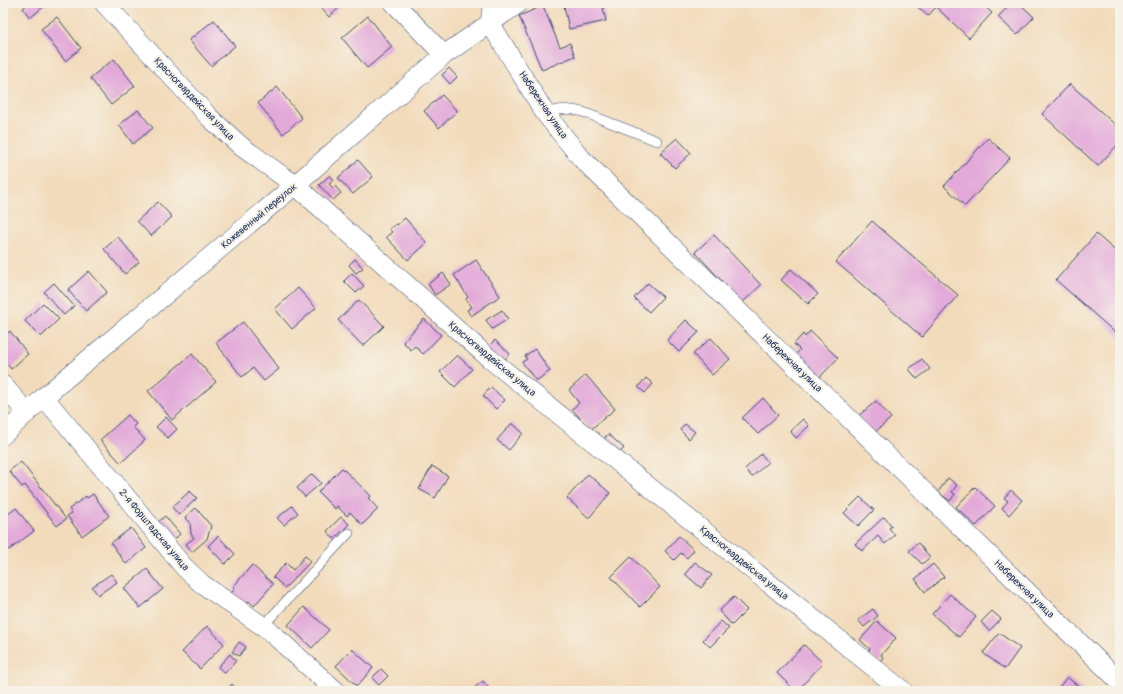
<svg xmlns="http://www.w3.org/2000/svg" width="1123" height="694" viewBox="0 0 1123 694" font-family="Pangolin,sans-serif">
<rect width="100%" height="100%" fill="#f7f3e8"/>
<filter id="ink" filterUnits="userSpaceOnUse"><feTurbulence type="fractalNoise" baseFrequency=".025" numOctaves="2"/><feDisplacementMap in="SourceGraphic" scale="8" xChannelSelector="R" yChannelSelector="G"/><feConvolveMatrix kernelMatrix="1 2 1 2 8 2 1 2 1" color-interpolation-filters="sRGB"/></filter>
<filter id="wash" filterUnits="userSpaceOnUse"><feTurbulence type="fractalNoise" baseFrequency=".012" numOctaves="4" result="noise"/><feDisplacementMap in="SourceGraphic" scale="16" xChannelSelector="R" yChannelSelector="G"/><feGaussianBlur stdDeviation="0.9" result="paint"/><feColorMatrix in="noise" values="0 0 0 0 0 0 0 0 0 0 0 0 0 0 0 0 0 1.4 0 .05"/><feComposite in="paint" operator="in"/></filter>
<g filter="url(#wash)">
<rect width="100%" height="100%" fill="#f2dbbb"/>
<g id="blocks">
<g fill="#e2a9d9">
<path d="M29,3H48L30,18L23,8Z"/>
<path d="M317,3H344L329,17Z"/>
<path d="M579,3H602L606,21L569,29L564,6Z"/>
<path d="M623,3H633L626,7Z"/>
<path d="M913,3H981L992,13L969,38L936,7L928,16Z"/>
<path d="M1011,3H1019L1034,17L1017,35L998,17Z"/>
<path d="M543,6L560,47L570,43L575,56L542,70L519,16Z"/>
<path d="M368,16L392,47L367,68L342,38Z"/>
<path d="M57,17L81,48L65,61L41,29Z"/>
<path d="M214,20L235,46L211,66L189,40Z"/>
<path d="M114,59L135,86L111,105L90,78Z"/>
<path d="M449,68L457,77L450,84L442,75Z"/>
<path d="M1070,84L1120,129V142L1098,166L1042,114Z"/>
<path d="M277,87L302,118L283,134L258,103Z"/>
<path d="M442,95L457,111L439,128L424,111Z"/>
<path d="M138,110L153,128L133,144L119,125Z"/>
<path d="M677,138L691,153L675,168L660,153Z"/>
<path d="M988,138L1010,158L965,206L944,186Z"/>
<path d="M358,160L373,177L353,194L338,178Z"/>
<path d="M330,175L334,180L329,184L333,188L335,186L341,193L333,200L319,185Z"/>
<path d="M158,202L172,217L151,236L137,221Z"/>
<path d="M405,218L427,243L408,260L386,237L392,232L389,229L396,224L397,225Z"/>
<path d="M872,221L958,295L922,337L836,262Z"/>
<path d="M1096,234L1120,255V337L1056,280Z"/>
<path d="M714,235L761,285L742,303L695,252Z"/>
<path d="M118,237L139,262L125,274L104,249Z"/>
<path d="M355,259L363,268L356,273L349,265Z"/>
<path d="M476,260L500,296L471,316L467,310L472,307L466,299L468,297L454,275Z"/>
<path d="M791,269L818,294L808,304L781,280Z"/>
<path d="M89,271L107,292L86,311L68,290Z"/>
<path d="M352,273L364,286L356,293L344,281Z"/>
<path d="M443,273L451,284L435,295L428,284Z"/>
<path d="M54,283L74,306L64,315L44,292Z"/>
<path d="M648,283L663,297L649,312L634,298Z"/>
<path d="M298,288L316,308L292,329L275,309Z"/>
<path d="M359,300L384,326L363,346L338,320Z"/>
<path d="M43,303L59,319L41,337L25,321Z"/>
<path d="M502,310L508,319L492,329L486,320Z"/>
<path d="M424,319L441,335L423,354L415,346L411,350L403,342Z"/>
<path d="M686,320L699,332L679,352L667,340Z"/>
<path d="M243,322L279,369L264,381L253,368L242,377L216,343Z"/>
<path d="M10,331L28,354L11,369L3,359V337Z"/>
<path d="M810,331L838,358L819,378L795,355L800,350L794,344L803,334L805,337Z"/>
<path d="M711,338L730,359L712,375L693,354Z"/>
<path d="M495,340L510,354L501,363L486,349Z"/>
<path d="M535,349L550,371L536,381L522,362L527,359L525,356Z"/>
<path d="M192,354L216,382L172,420L148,391Z"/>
<path d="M457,355L472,369L455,387L440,372Z"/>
<path d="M922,359L930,369L917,379L909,369Z"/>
<path d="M586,375L615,409L590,430L572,409L579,403L569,390Z"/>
<path d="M646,378L653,384L645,393L638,387Z"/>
<path d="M491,387L505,400L496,409L483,396Z"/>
<path d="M763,398L778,415L758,434L742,418Z"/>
<path d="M876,401L891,418L872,435L857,417Z"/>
<path d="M128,415L136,424L133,427L145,440L121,463L100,440Z"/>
<path d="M166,417L177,429L168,438L156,427Z"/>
<path d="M803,419L809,426L796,438L790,431Z"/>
<path d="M512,423L523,433L509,450L497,440Z"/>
<path d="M685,424L695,432L689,439L680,430Z"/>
<path d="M608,434L624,448L617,456L601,443Z"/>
<path d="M761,454L768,462L752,477L745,469Z"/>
<path d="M21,462L66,519L57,526L25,485L22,487L9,471Z"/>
<path d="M432,466L448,476L435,498L419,489Z"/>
<path d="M342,468L371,496L368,498L378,509L362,525L350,512L347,516L337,506L335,509L318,492Z"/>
<path d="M312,474L321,483L305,497L297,488Z"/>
<path d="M588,474L610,493L589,518L567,498Z"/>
<path d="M948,478L957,485L952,492L955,494L950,501L938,492Z"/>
<path d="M975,487L995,506L976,526L956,507Z"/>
<path d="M1011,490L1022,500L1009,515L1002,508L1008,501L1004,498Z"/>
<path d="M190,491L197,498L179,515L172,507Z"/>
<path d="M93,494L109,516L82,536L67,516L72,513L69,509L86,496L87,498Z"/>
<path d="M860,497L874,510L858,526L844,513Z"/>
<path d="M292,506L298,513L284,525L277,518Z"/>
<path d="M16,508L34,531L9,550L3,543V518Z"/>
<path d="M196,508L211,526L207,539L192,552L186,544L194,538L191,534L190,522L185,517Z"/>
<path d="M165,516L180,534L171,543L155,525Z"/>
<path d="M341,517L349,524L334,539L327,531Z"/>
<path d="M884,517L892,526L889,528L895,535L885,544L878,536L862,551L855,544Z"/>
<path d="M131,528L146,548L126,564L111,543Z"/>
<path d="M218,536L235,554L225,564L208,546Z"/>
<path d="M679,536L694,550L687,558L681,553L674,560L665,551Z"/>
<path d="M918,543L930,557L922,564L909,551Z"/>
<path d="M305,556L311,561L285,588L273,577L286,563L293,570Z"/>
<path d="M631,557L660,587L640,607L611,577Z"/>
<path d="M695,562L712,575L701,588L685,574Z"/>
<path d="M933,564L944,577L925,592L915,579Z"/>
<path d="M252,565L273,584L254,606L249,601L243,607L229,595L235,589L233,587Z"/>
<path d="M147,569L163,589L140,608L124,588Z"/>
<path d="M111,574L117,582L98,595L92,587Z"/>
<path d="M950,594L976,617L959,637L932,614Z"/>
<path d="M734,597L747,610L732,625L719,611Z"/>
<path d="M304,607L329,630L312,648L288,625Z"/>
<path d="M873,609L878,616L864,627L858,620Z"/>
<path d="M992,611L1001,619L989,631L981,622Z"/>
<path d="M721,621L729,628L710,647L703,640Z"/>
<path d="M877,621L896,638L881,655L883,657L880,662L868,652L870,649L860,640Z"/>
<path d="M207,626L224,644L200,669L182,652Z"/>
<path d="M999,633L1020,648L1005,669L983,653Z"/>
<path d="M239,642L246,647L239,656L232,652Z"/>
<path d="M804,645L823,663L797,691H795L777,673Z"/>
<path d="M352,649L373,668L357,686L336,666Z"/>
<path d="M230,654L236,661L225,673L218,667Z"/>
<path d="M381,669L388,676L379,685L372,678Z"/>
<path d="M1067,677L1084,691H1056Z"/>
<path d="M483,681L491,691H470Z"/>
<path d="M232,684L238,691H225Z"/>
</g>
</g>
</g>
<g filter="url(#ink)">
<use href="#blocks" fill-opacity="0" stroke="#3b496c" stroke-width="1"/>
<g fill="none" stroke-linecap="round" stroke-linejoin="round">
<defs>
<g id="lane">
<path d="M545,113C559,109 569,108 583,112L657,141"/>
<path d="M263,626L349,533"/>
</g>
<g id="street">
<path d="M104,3L210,118L242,147L295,185L490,359L903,691"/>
<path d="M394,3L444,55"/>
<path d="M493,3L490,23L545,113L581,158L1120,682"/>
<path d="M3,385L27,413"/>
<path d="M44,397L183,566L202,584L267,629L336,691"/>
<path d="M3,435L44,397L295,185L444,55L519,3"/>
</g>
</defs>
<use href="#lane" stroke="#3b496c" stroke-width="10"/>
<use href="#street" stroke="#3b496c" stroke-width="20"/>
<use href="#lane" stroke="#fff" stroke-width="9"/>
<use href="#street" stroke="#fff" stroke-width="19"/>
</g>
</g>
<g text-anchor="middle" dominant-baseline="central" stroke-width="4" stroke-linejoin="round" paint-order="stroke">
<g font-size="10" fill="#1b2f5e" stroke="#f7f3e8">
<text transform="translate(194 99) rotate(46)">Красногвардейская улица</text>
<text transform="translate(543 105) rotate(56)">Набережная улица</text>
<text transform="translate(259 216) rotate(-40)">Кожевенный переулок</text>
<text transform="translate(492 359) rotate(40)">Красногвардейская улица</text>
<text transform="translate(792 363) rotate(44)">Набережная улица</text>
<text transform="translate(154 530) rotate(50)">2-я Форштадская улица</text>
<text transform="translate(744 563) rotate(39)">Красногвардейская улица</text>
<text transform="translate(1024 589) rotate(44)">Набережная улица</text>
</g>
</g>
<rect width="1123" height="694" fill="none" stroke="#f7f3e8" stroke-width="16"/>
</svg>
